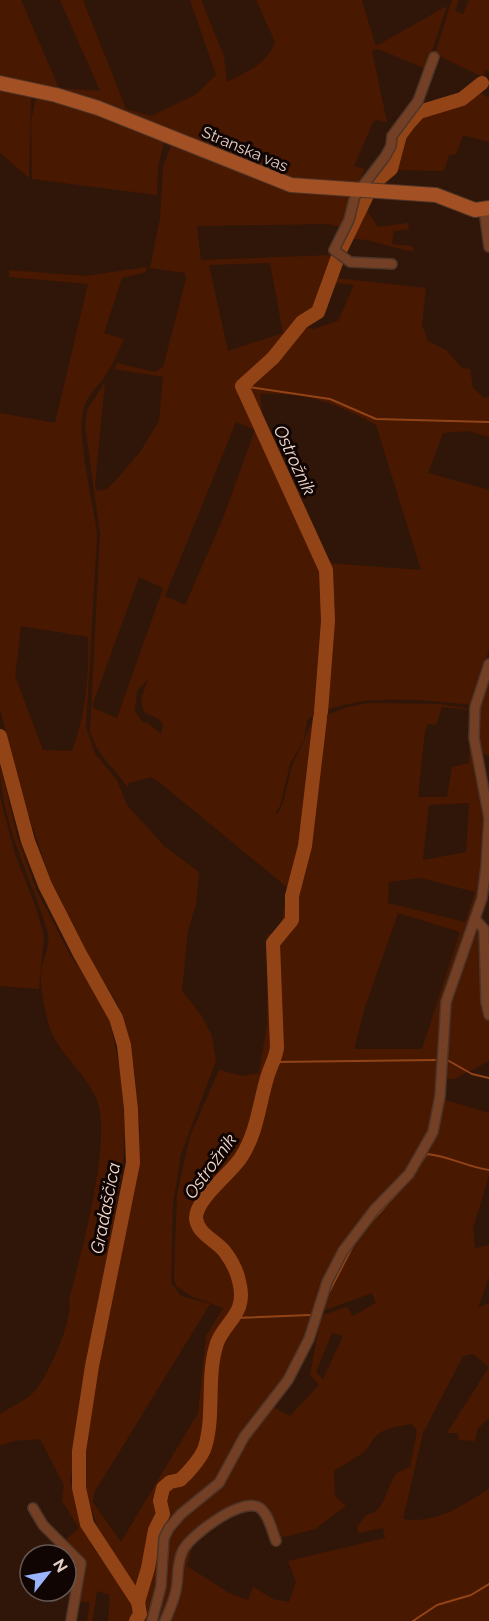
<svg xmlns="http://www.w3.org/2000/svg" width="489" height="1621" viewBox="0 0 489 1621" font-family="Raleway,sans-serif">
<rect width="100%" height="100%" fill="#301609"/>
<g fill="#491800" fill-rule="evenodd">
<path d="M0,0H21L59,88L100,91L60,0H83L126,109L151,116L195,95L216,75L190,0H201L224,56L227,82C247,72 267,64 275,42L256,0H362L375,44L378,45L447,6L426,69L378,49L372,51L387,122L377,120L373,122L354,166L365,169L356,187L281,178L284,172L279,170L276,176L0,79Z"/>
<path d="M452,0H459L455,11L463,14L469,0H489V71L486,70L483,77L435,54Z"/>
<path d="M477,84L480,85L477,91L489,98V142L463,135L456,154L449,155L444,171L397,170L374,187H368L394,138L416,109L425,104L461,97Z"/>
<path d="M0,87L28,95L31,99L29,178L0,153Z"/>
<path d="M36,98L56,100L162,138L164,142L158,167L157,195L32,179L31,122Z"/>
<path d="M172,143L226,163L351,196L342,227L328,224L197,226L201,260L331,255L342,263L336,278L426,288L422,325L428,341L446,350L462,368L470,369L473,388L484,398L489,397V437L469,431L443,433L428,473L489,490V649L473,705C419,700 363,692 312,716L307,721L304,739L290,764L280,806L275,813H278L283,803L292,766L313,720L348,707L368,703L439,704L473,709L471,741L487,822L479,897L450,978L438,1085L430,1133L409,1167L340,1251L293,1365L220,1478L170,1519L161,1537L158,1585L150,1621H145L147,1608L141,1595L110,1551L98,1528L84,1488L86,1443L95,1365L116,1282L138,1165L140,1128L134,1066L119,1006L94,966L49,876L22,796L0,709V413L55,423L88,284L9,277V270L85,276L147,267L146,272L122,278L104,333L124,339C118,351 113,365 105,376C98,386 88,395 84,407C75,436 94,502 97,536L86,727L95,754L117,780L127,805L165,847L199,872L196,904L188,931L182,991L201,1015L212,1036L216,1061L181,1154L173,1204L171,1283L181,1296L210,1304L94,1493L93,1502L121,1542L198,1413L206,1336L223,1308L191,1296L176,1286L174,1277L177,1194L182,1171L190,1136L219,1070L243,1076L259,1073L267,1024L268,935L280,928L288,888L159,782L150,777L129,783L127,787C113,765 99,759 90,732L100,533L85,426L87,410L105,382L95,485L97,491L107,489L117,479L140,452L159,421L163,377L114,369L117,363L155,372L163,367L186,279L185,273L150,268L160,218L163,167ZM270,263L283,333L228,351L209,265ZM334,283L354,285L338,321L314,329L307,327L306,323C324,316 327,300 334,283ZM260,394C308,392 335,403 376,425L421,570L327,563L264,427ZM236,422L255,430L223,518L185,605L165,596ZM139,577L163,588L117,718L93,708V703ZM21,626L88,637C89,675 86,715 72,751L43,750L15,676ZM148,679L141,700L144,712L159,719L163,725L161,734L148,723L142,722L135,711L137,691ZM442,707L471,710L469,763L452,767L447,797H418L425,731L428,724L436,725ZM469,803L466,852L423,860L429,805ZM421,878L475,892L465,922L388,903L389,882ZM398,913L460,932L422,1049H354L365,1007Z"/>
<path d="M362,194H368L364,206L378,227L408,223L409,229L394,231L392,244L412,246L414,251C392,250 374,238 352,239L344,256L338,250Z"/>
<path d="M489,673V755L478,754L479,707Z"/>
<path d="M0,764L17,835L36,889L70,955L99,997L109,1017L120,1069L125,1129L123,1164L70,1482L92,1546L130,1600L132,1616L129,1621H108L110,1595L97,1591L92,1621H87L90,1603L77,1601L80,1557L65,1540L79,1528L62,1501L64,1485L40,1439L13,1441L0,1446V1414C10,1407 23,1402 32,1394C47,1380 74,1319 69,1300C80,1257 114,1137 96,1098C83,1068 53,1050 47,1018C44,1004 40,987 41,973C43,957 50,950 48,933C32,878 0,823 0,764Z"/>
<path d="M0,797L15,854L35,905L44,936L39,989L0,986Z"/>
<path d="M476,928L481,929L484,1007L489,1021V1061L454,1079L443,1078L446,1011Z"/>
<path d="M442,1099L489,1113V1176L473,1228L475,1248L489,1245V1277L478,1308L489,1303V1418L478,1428L475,1441L459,1440L458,1433H447L489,1367L473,1354L463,1356L423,1433L403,1519C437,1524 461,1506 489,1489V1621H167L180,1564L190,1545L192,1549L187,1566L229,1593L248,1600L253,1587L273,1599L289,1602L296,1582L288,1561L385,1538L383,1528L358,1533L357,1527L366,1515C386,1513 386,1485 397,1473C400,1471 406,1469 410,1467L417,1431L412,1424C400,1426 387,1427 377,1435C371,1440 370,1446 366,1450C361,1455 340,1468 334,1470L335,1496L346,1506L315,1529L280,1538L269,1519L245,1502L180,1549L174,1590L163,1621H153L167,1539L175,1524L210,1496L269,1405L290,1416L319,1385L310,1375L320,1321L323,1315L347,1307L353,1316L376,1303L372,1293L323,1311L321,1309L330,1282L355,1239L412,1172ZM332,1333L343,1336L323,1379L316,1372Z"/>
</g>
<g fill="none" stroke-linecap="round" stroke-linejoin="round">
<g stroke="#934417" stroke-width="2">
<path d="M242,386L330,399L376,419L489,422"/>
<path d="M449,1061L472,1074L489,1078"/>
<path d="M275,1062L435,1060"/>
<path d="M419,1165L427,1154C449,1156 467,1167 489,1170"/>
<path d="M371,1222L405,1184"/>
<path d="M327,1296L356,1240"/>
<path d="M235,1318L310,1315"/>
<path d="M413,1621L437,1605L471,1595L489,1584"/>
</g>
<g stroke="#934417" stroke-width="14">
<path d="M340,251L372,185L391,169L400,135L409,123L419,112L462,99L482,83"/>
<path d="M321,712L328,621L326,570L242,386L273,358L302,322L318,312L338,257"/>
<path d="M0,736L28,841L45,885L80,954L116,1018L124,1045L131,1109L133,1163L92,1366L79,1451V1488L87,1524L138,1602L140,1614L136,1621"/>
<path d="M138,1602L148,1568L155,1530L163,1514L160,1501L163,1488L170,1482L180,1480C188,1473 202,1457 205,1447C215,1414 206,1376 217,1343C225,1321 248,1314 239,1281C237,1271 231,1260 225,1252C217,1241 197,1234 196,1218C196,1198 232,1173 242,1156C257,1132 259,1105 267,1078C270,1067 275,1060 277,1048L273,943L292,920V896L305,846L320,718"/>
</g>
<defs>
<g id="street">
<path d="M484,210L489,247"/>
<path d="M392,264L350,262L334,250L349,220L355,196L385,157L391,146L392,136L418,101L434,57"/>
<path d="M475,919L484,929L486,1002L489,1015"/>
<path d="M33,1508L43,1525L81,1563L71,1621"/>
<path d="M152,1621L161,1586L164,1538L169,1528L181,1514L219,1483L244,1437L288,1380L309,1339L327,1282L343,1251L375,1209L409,1174L433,1132L440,1096L446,1002L482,898L486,867L489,818L474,738L475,707L489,664"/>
<path d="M165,1621C169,1611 174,1601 176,1590C179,1576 176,1564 183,1550C192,1534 243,1496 260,1508C269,1515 272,1531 276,1541"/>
</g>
<path id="secondary" d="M0,83L56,95L98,108L291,185L436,195L475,210L489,208"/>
</defs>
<use href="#street" stroke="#4c3427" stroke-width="12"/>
<use href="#secondary" stroke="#4c3427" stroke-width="16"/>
<use href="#street" stroke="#734026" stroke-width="9"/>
<use href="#secondary" stroke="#a25024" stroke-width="14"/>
</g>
<g text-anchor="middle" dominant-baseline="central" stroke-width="6" stroke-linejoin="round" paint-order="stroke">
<g font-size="16" fill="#e2cfc7" stroke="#100502">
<text transform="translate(245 149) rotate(23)">Stranska vas</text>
</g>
<g font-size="18" font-style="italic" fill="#f3dbd1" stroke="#100502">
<text transform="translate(295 460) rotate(65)">Ostrožnik</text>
<text transform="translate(210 1166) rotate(-54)">Ostrožnik</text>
<text transform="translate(105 1208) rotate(-79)">Gradaščica</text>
</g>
</g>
<g transform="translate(48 1573) rotate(59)"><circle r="28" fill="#100502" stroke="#645651" stroke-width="1.5"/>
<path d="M0-4.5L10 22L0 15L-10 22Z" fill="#9ab5fd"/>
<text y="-9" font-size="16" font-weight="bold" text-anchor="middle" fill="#e2cfc7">N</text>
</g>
</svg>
